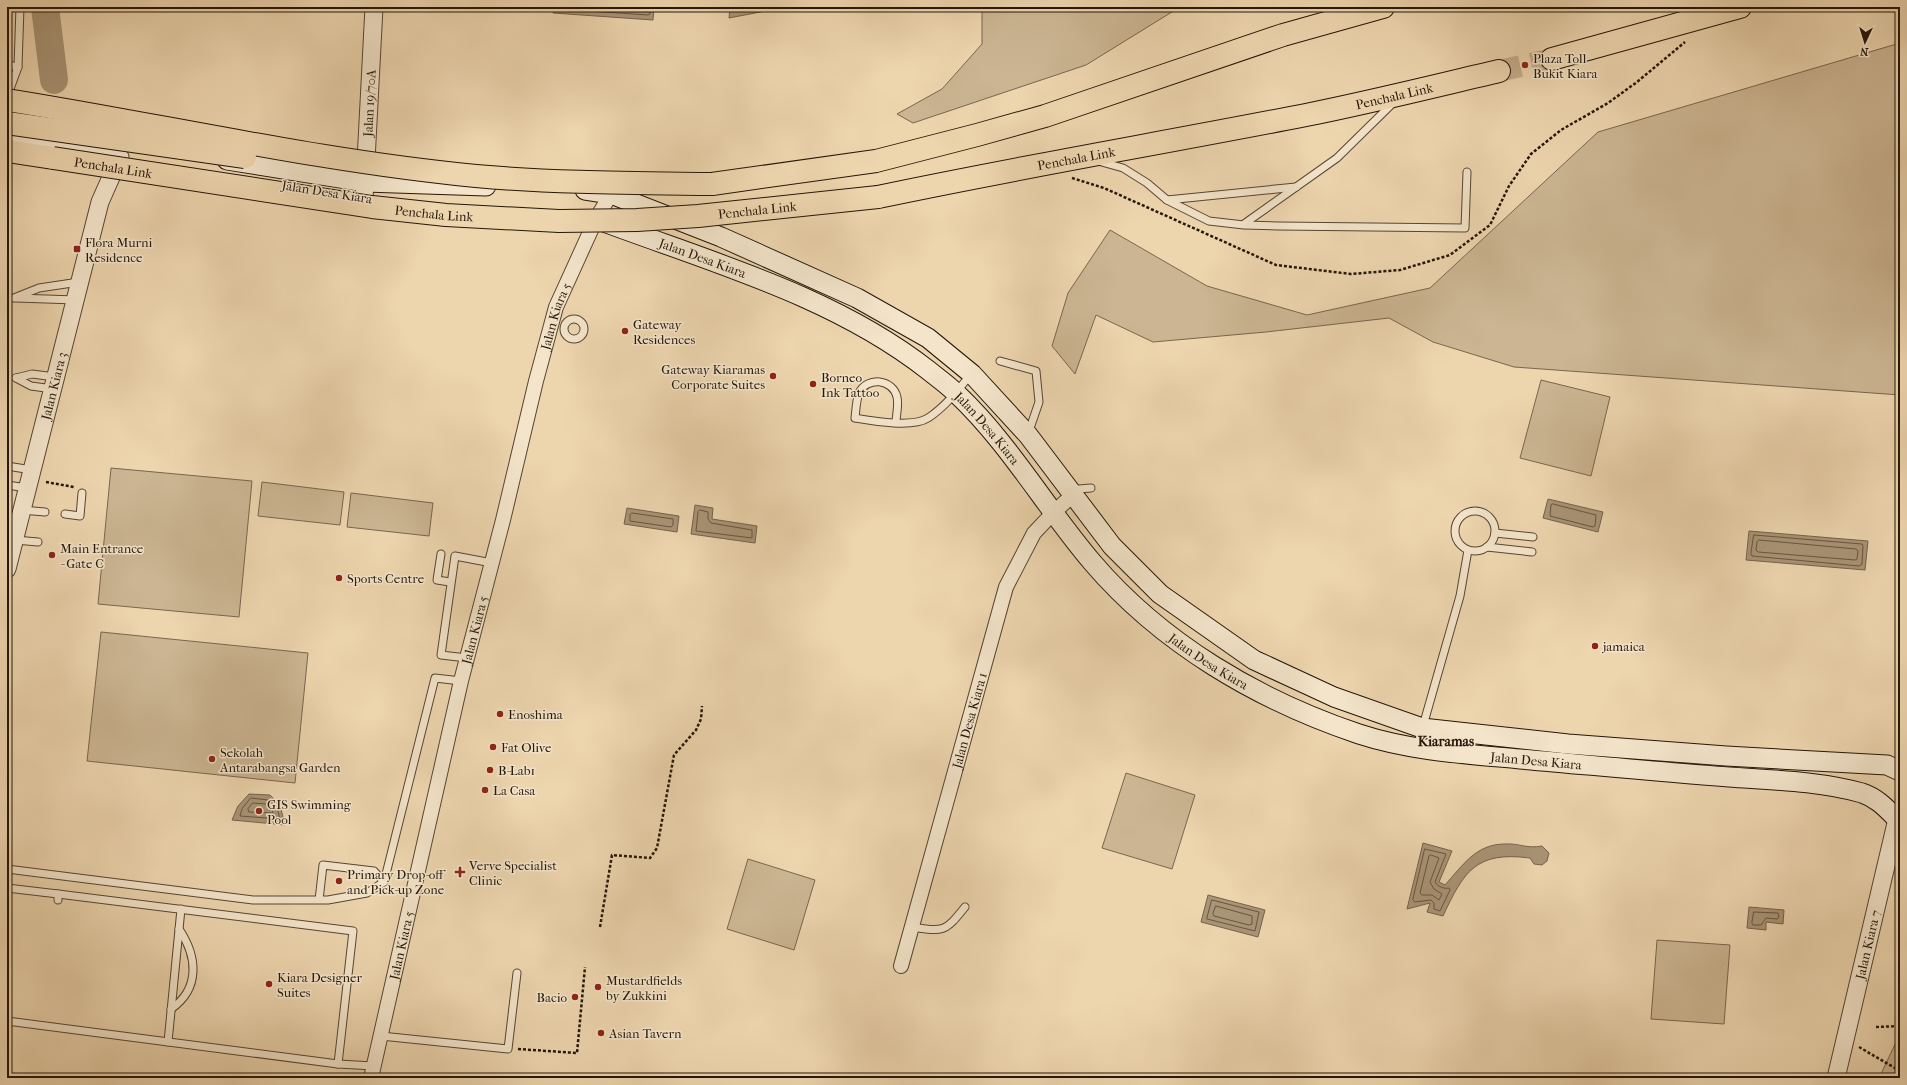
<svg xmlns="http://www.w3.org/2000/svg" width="1907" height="1085" viewBox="0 0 1907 1085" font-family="'IM FELL French Canon',serif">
<rect width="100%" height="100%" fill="#edd5ae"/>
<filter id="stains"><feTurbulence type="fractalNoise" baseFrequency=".005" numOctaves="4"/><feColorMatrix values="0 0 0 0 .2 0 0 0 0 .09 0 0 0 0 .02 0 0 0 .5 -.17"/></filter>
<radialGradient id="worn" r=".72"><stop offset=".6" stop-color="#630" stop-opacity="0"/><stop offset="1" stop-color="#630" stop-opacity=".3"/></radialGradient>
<g fill="#cbb592" stroke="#78664e">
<path d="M982,7H1180L1086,65L913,123L897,114L942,89L982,44Z"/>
<path d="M1900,43V395L1514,367L1433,342L1389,318L1266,332L1153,342L1096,315L1075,374L1052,346L1068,293L1110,230L1207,286L1307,315L1430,288L1598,132Z"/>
<path d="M1541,380L1610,397L1591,476L1520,458Z"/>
<path d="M111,468L252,481L239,617L98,604Z"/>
<path d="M262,482L344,492L340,525L258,516Z"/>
<path d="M351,493L433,503L429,536L347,527Z"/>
<path d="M101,632L308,653L295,783L87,761Z"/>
<path d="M1126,773L1195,795L1172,869L1102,848Z"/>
<path d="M748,859L815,880L794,950L727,929Z"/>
<path d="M1657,940L1730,945L1724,1024L1651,1019Z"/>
<path d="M1900,1034V1078H1879Z"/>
</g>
<g fill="#a99476" stroke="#74624a">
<path d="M553,7H654L653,20L553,13Z"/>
<path d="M730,7H773L776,9L729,18Z"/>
<path d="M1548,499L1603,512L1598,532L1543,518Z"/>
<path d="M695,505L713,508L712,519L757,526L755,543L691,534Z"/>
<path d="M627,508L679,516L677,532L624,524Z"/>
<path d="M1749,531L1868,541L1865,570L1746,560Z"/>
<path d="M249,794L270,795L280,805L285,825L232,820L238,806Z"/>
<path d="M1423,843L1452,851L1439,882L1445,885C1463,865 1476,844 1505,844C1519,843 1526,849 1542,846L1549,853L1547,861L1542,865L1534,864L1530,858C1476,851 1464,871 1443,916L1427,912L1430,903L1407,909Z"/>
<path d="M1208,895L1265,910L1258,937L1201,922Z"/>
<path d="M1749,907L1784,910L1783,924L1766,922V930L1747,928Z"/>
</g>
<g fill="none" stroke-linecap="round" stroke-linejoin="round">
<g stroke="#665540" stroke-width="1">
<path d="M557,7L559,9L648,15L650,14V7"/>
<path d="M601,7L643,10L645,7"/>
<path d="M1553,504L1596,515L1595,526L1593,527L1550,516L1551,505Z"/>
<path d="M700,510L708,512V519L711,523L752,530V538L696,531L698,512Z"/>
<path d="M632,513L673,519V525L671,527L630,521V515Z"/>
<path d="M1754,535L1862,544L1863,546L1862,564L1859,566L1752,556L1751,554Z"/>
<path d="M1759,540L1856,549L1858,551L1857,559L1855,560L1758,552L1756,550L1757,542Z"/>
<path d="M251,798L268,800L277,808L280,819L240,816L242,809Z"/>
<path d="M253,803L266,804L272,810L273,813L249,812L248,809Z"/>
<path d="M1425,849L1446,854L1435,882C1438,887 1444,889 1449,888L1450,890L1440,911L1434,909V903L1431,900L1415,902L1413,900Z"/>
<path d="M1431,855L1439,858L1430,882L1434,889L1442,894L1439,900L1432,895H1422L1420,893L1429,856Z"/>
<path d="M1212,900L1259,912L1255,931L1207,919Z"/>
<path d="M1216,906L1252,916V924L1249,925L1214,916L1213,914Z"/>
<path d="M1754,912L1778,913L1779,917L1777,919L1766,918L1761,925H1753L1752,923Z"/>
</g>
<path stroke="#a99476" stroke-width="28" d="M45,7L54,80"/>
<path stroke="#c5af8d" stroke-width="22" stroke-dasharray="22 11" stroke-linecap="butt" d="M1499,71L1552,59"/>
<defs>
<g id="service">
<path d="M7,65L18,67"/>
<path d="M7,97L18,67L20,7"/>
<path d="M1098,161L1123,168L1147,183L1167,200L1209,221L1244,225L1279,226L1465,228L1467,172"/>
<path d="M1167,200L1296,187"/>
<path d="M1244,224L1337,158L1394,102"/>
<path d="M14,298L39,288L79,282"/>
<path d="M16,298L76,300"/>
<circle cx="574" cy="329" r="10"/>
<path d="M1000,361L1036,371L1039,402L1028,434"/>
<path d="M16,378L32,374L55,377"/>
<path d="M16,378L31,386L53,389"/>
<path d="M896,423C896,415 899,405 897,397C893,379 867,376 859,393C856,401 856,410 855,418C873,421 912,428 928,418C945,407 959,389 971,374"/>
<path d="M7,466L32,470"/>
<path d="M7,485L27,488"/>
<path d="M1075,493L1079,489L1091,488"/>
<path d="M21,510L45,512"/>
<circle cx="1475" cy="531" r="20"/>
<path d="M65,514L80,516L82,493"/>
<path d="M1495,533L1533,537"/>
<path d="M15,540L38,542"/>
<path d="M1487,547L1532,552"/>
<path d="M441,554L437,580L450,582"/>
<path d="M467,658L441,655L455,556L492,563"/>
<path d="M1417,747L1460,596L1468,550"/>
<path d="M7,869L253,900H328L367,893L384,882L374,871L323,865L319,900"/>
<path d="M384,882L435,678L461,681"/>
<path d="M7,888L58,894V900"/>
<path d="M58,894L353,931L338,1064"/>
<path d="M912,927C944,932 945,932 965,907"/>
<path d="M171,1009C201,988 197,956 179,929"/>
<path d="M7,1021L338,1064L374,1066"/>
<path d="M381,1036L508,1049L517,973"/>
<path d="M168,1042L181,909"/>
</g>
<g id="minor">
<path id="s1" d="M901,966L1006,587L1034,533L1053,513L1074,494"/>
<path id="s2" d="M371,1078L461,681L503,520L536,381L556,307L596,219L611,194"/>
</g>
<g id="tertiary">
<path id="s3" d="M364,199L374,7"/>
<path id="s4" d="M7,569L100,202L120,157"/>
<path id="s5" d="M1836,1078L1897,819"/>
</g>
<g id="secondary">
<path d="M7,139L116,157"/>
<path d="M227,160L365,182L486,186"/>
<path d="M585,190L611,194L721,237L857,298L928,338L972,374L1028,435L1112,546L1160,594L1254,660L1334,697L1422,728L1568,744L1726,756L1887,765L1900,771"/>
<path id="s6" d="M604,222C714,263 835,297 928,370C938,378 948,385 957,394C1009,443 1046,508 1092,562C1162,644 1258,700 1359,734C1411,751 1466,754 1520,759C1590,765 1659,772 1729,777C1771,780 1820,781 1862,793C1877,798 1886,808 1897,819"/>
</g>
<g id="motorway">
<path d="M1552,59L1740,7"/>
<path d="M7,151L53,158"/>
<path d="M712,184L876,161L977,135L1045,116L1283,35L1383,7"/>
<path id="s7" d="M878,197C1020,167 1163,143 1306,115C1371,102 1435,86 1499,71"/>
</g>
</defs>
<use href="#service" stroke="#564632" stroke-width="9"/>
<use href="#minor" stroke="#564632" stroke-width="16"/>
<use href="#tertiary" stroke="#564632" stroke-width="19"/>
<use href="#secondary" stroke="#241609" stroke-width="21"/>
<use href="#motorway" stroke="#241609" stroke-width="24"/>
<g stroke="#241609" stroke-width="2.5" stroke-dasharray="3 2" stroke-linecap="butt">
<path d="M1072,178L1104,188L1276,265L1351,274L1400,270L1450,255L1490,225L1509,186L1531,154L1561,130L1608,103L1637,82L1685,42"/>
<path d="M46,482L74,487"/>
<path d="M600,927L612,855L650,858L657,848L674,755L696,730L701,719L702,706"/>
<path d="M1876,1027L1900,1026"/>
<path d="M1859,1047L1900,1071"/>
<path d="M518,1049L577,1053L585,967"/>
</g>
<use href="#service" stroke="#f3e4ca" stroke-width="7"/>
<use href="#minor" stroke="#f3e4ca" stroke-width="14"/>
<use href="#tertiary" stroke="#f3e4ca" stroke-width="17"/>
<use href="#secondary" stroke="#f3e4ca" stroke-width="19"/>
<use href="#motorway" stroke="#edd5ae" stroke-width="22"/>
<defs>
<g id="motorway-bridge">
<path d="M7,100C164,125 318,161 476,176C554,183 634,183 712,184"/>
<path d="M7,123L245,157"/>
<path id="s8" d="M53,158L372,207L446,215L559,221L637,220L698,216L878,197"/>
</g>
</defs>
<use href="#motorway-bridge" stroke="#241609" stroke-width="24" stroke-linecap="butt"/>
<use href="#motorway-bridge" stroke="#edd5ae" stroke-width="22"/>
</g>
<g fill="#8f2418" stroke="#f3e4ca" stroke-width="1.5">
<circle cx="1525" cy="65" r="4"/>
<rect x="73" y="245" width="8" height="8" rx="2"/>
<circle cx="625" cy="331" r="4"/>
<circle cx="773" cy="376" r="4"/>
<circle cx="813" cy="384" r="4"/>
<circle cx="52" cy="555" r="4"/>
<circle cx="339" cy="578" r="4"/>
<circle cx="1595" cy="646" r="4"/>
<circle cx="500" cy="714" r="4"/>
<circle cx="493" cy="747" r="4"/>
<circle cx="212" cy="759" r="4"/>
<circle cx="490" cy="770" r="4"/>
<circle cx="485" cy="790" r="4"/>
<circle cx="259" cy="811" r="4"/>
<path d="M458 866h4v4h4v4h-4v4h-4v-4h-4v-4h4z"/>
<circle cx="339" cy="881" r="4"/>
<circle cx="269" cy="984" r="4"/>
<circle cx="598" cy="987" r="4"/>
<circle cx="575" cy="997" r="4"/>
<circle cx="601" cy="1033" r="4"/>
</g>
<g text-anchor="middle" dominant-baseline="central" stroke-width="3" stroke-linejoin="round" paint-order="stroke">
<g font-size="13" fill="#241609" stroke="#f3e4ca" text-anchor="start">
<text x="1533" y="58">Plaza Toll<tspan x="1533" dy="15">Bukit Kiara</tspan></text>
<text x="85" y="242">Flora Murni<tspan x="85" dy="15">Residence</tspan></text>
<text x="633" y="324">Gateway<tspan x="633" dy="15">Residences</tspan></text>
<text x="765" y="369" text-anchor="end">Gateway Kiaramas<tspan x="765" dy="15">Corporate Suites</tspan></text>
<text x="821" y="377">Borneo<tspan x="821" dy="15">Ink Tattoo</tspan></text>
<text x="60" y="548">Main Entrance<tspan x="60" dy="15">- Gate C</tspan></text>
<text x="347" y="578">Sports Centre</text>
<text x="1603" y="646">jamaica</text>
<text x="508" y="714">Enoshima</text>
<text x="501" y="747">Fat Olive</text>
<text x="220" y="752">Sekolah<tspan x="220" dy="15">Antarabangsa Garden</tspan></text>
<text x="498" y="770">B-Lab1</text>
<text x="493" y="790">La Casa</text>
<text x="267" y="804">GIS Swimming<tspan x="267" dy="15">Pool</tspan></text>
<text x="469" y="865">Verve Specialist<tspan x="469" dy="15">Clinic</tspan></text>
<text x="347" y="874">Primary Drop-off<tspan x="347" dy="15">and Pick-up Zone</tspan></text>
<text x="277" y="977">Kiara Designer<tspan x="277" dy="15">Suites</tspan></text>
<text x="606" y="980">Mustardfields<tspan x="606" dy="15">by Zukkini</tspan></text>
<text x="567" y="997" text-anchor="end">Bacio</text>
<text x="609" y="1033">Asian Tavern</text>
</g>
<g font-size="13" fill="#241609" stroke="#f3e4ca">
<text stroke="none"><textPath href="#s7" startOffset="526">Penchala Link</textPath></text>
<text stroke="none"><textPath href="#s3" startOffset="96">Jalan 19/70A</textPath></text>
<text stroke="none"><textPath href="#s7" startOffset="202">Penchala Link</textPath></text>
<text stroke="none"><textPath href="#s8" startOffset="61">Penchala Link</textPath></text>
<text transform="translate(327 192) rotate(9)">Jalan Desa Kiara</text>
<text stroke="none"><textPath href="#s8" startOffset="709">Penchala Link</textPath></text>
<text stroke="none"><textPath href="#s8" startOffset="385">Penchala Link</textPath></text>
<text stroke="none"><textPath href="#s6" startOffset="105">Jalan Desa Kiara</textPath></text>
<text stroke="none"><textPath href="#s2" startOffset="784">Jalan Kiara 5</textPath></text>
<text stroke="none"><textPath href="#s4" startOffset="189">Jalan Kiara 3</textPath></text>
<text stroke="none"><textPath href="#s6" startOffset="441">Jalan Desa Kiara</textPath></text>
<text stroke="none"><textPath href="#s2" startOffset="460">Jalan Kiara 5</textPath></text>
<text stroke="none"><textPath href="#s6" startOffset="765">Jalan Desa Kiara</textPath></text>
<text stroke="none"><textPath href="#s1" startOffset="255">Jalan Desa Kiara 1</textPath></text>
<text stroke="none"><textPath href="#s6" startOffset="1112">Jalan Desa Kiara</textPath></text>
<text stroke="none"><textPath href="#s5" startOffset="137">Jalan Kiara 7</textPath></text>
<text stroke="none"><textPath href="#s2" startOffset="136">Jalan Kiara 5</textPath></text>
</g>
<g font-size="14" font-weight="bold" fill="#241609" stroke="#f3e4ca">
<text x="1446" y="741">Kiaramas</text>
</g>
</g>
<rect width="1907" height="1085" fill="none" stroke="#edd5ae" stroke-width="24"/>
<rect x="8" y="8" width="1891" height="1069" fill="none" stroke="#241609" stroke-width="2"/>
<rect x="12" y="12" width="1883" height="1061" fill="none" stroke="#241609"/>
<g transform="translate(1865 42) rotate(184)" stroke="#f3e4ca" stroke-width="3" paint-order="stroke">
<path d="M0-3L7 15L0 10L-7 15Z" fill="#241609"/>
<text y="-6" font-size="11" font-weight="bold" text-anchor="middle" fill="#241609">N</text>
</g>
<rect width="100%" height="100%" filter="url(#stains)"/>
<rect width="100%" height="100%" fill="url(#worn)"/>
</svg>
